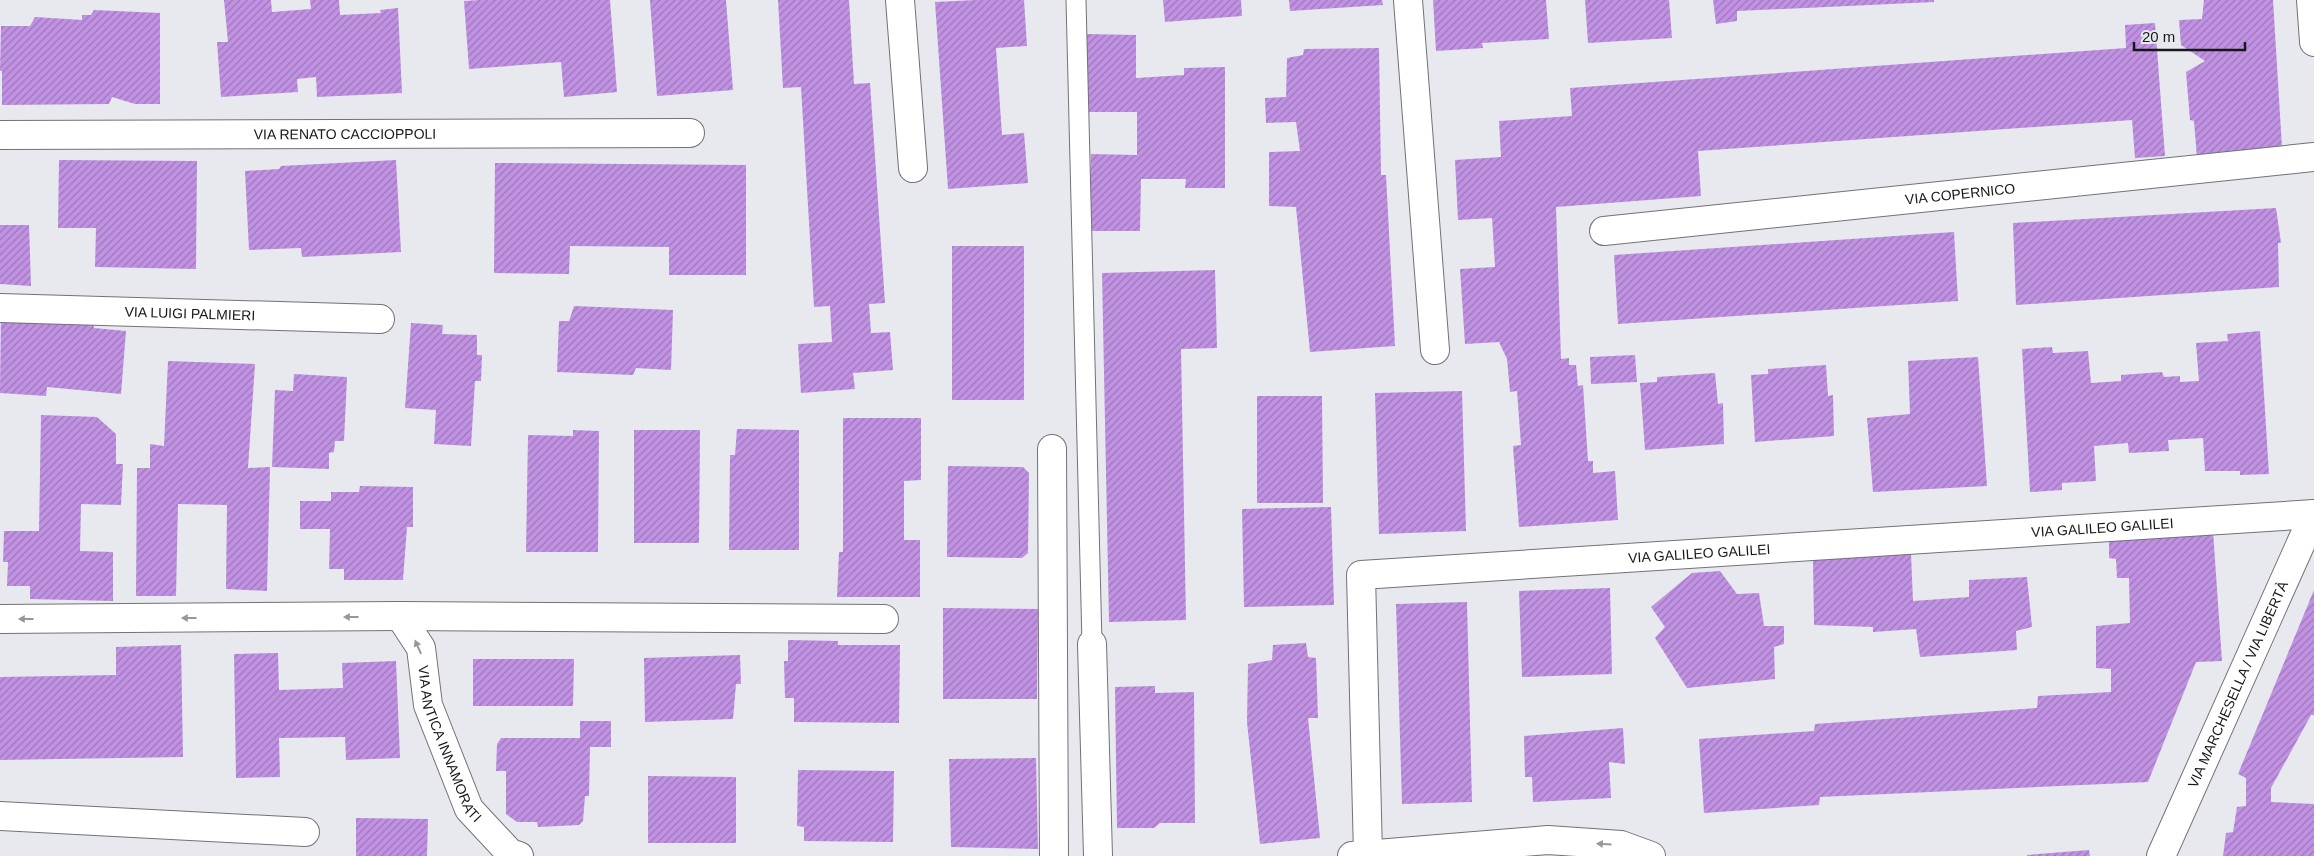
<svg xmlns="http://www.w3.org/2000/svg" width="2314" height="856" viewBox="0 0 2314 856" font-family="Arial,sans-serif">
<defs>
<pattern id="building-hatch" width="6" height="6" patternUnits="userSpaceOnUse" patternTransform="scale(1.25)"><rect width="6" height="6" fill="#c192e3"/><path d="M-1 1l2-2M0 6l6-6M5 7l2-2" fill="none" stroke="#9c76b7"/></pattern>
</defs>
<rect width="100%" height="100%" fill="#e7e9ef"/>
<g fill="url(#building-hatch)">
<path d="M224,0H271L272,12L311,9L310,0H339L340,15L381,13L380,10L398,8L402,93L317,97L316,77L297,79L298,92L221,97L217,42H228Z"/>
<path d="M480,0H610L617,92L564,97L561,62L469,69L464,1Z"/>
<path d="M650,0H726L733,90L657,96Z"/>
<path d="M778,0H849L854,84L870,83L885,303L869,304L871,333L890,332L893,370L853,373L855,389L801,393L798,344L832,342L830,306L814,307L801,87L783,88Z"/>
<path d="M976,0H1024L1027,46L996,48L1002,135L1024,133L1028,183L948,189L935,2Z"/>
<path d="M1163,0H1241L1242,16L1165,22Z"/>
<path d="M1289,0H1382L1383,5L1290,11Z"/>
<path d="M1433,0H1546L1549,39L1482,43L1483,48L1436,51Z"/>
<path d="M1585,0H1669L1672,38L1588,43Z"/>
<path d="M1713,0H1934V2L1737,11V21L1716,24Z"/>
<path d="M2204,0H2273L2282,148L2227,152V156L2197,158L2194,121L2190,120L2186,72L2205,61L2181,45L2179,20L2202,19Z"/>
<path d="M94,10L160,13V104H135L112,97L109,104L2,105V71H0L1,26H30L35,17L82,20V15H91Z"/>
<path d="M2155,23L2165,156L2135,158L2132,120L1698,151L1701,196L1556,207L1561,359L1569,358V365H1576L1578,386L1583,385L1588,461H1593V473L1615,471L1618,520L1519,527L1513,446L1521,445L1517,391L1510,392L1507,359L1499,342L1465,344L1460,269L1495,267L1492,218L1458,220L1455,160L1501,157L1499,121L1572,116L1570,88L2126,48L2125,25Z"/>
<path d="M1087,34L1136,35V78L1184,75V68L1225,67V188H1185L1186,179H1141L1140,231H1090L1091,154L1137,155V112H1087Z"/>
<path d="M1379,48L1381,175H1386L1395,346L1310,352L1296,207L1269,206V152L1300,151L1296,122L1266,123L1265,98L1286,97L1287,58L1303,55L1304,49Z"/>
<path d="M59,160L197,161L196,269L95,267L96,228H58Z"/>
<path d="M396,160L401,252L302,257L301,248L249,250L245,171L279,169L281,166Z"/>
<path d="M495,163L746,165V275H669V247L570,246L569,274L494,273Z"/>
<path d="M2276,208L2281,243H2278L2279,287L2016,305L2013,223Z"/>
<path d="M0,225H29L31,286L0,284Z"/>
<path d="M1954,232L1958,301L1618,324L1614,255Z"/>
<rect x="952" y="246" width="72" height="154"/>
<path d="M1215,270L1217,348L1181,349L1186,620L1109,622L1102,273Z"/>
<path d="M574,306L673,310L671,370L636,368L633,375L557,372L559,321H569Z"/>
<path d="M1,315L92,318L94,328L126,331L121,394L47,387L46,396L0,393Z"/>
<path d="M411,323L443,325L442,334L477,335V355H482L481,381H475L471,446L434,444L436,410L405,408Z"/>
<path d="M2260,331L2269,474L2240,475V471H2205L2203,438L2168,440L2169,451L2129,453L2128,443L2094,446L2096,481L2062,483V490L2030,492L2022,349L2052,347L2053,353L2088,351L2091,383L2121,381V375L2162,372L2164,377L2180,376V382L2199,381L2196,343L2228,341L2227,334Z"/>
<path d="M1635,355L1637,382L1591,384L1590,357Z"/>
<path d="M1978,357L1987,486L1873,492L1867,418L1910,414L1908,361Z"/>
<path d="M168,361L255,364L248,468L270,467L267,591L226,589L227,505L178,504L176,596H136L137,468H150V444L164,446Z"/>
<path d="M1826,365L1828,396L1833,395L1834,436L1755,442L1751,375L1768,374V369Z"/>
<path d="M1715,373L1718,404L1723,403L1724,444L1645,450L1640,383L1657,382V377Z"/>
<path d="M294,374L347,377L344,441H335L334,452L329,453V469L272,467L275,390L293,391Z"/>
<path d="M1462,391L1466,531L1379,534L1375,393Z"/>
<path d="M1257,396H1322L1323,503H1257Z"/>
<path d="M41,415L97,417L116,434V464H123L121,505L81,504L80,551L113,552V601L30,599V586H7L8,562H3L4,531H39Z"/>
<path d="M843,418H921V480L904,481V540H920V597H837L839,552H843Z"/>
<path d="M737,429L799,430V550H729L730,455H735Z"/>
<path d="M573,430L599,431L598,552H526L528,435L573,436Z"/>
<path d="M634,430H700L699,543H634Z"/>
<path d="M948,466L1023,467L1029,473L1028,553L1022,558L947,557Z"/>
<path d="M360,486L413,487V527H407L403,580H344V569H329L330,529H300V501H331V492H359Z"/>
<path d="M1331,507L1334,605L1244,607L1242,509Z"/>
<path d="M2213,531L2222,661L2196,662L2148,782L1820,797L1819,805L1704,813L1699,739L1814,731L1815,724L2037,708L2038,696L2111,692V669L2096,668V626L2130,623L2129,578H2117L2116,559L2109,558V536Z"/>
<path d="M1861,554H1911L1913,601L1969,597V580L2027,577L2032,627L2016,631L2017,650L1920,657L1916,629L1873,632V627L1814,625L1813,559Z"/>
<path d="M1720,571L1737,594L1759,593L1764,626H1784V644L1774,647L1775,679L1687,688L1655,638L1665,627L1651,607L1692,573Z"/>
<path d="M1610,588L1612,674L1522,677L1519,591Z"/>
<path d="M2314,590V715H2311L2271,788V802L2314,804V856H2223L2226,833L2233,832L2237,807L2246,806V778L2238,774Z"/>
<path d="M1467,602L1472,802L1402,804L1396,604Z"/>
<path d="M943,608L1038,609L1037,699H943Z"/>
<path d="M788,640L838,641V645H900L899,723L794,722V698H785L784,661H788Z"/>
<path d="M1306,643L1308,657L1316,658L1318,718H1308L1320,838L1260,844L1247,722L1248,664L1272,660L1273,645Z"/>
<path d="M181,645L183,757L0,760V677L116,675V647Z"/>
<path d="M278,653L279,690L343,688L342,663L396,661L400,758L346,760L345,737L279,738L280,777L236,778L234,654Z"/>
<path d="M740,655L741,684H736L733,719L645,722L644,658Z"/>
<path d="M473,659H574L573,706H473Z"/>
<path d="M1155,686V693L1194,692L1195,823H1160L1154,828H1117L1115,687Z"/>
<path d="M580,721H611V747H590L589,796H585L583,821L579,825L538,827L537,822H517L506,814V771H496L497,744L501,738H580Z"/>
<path d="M1623,728L1625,764L1609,762L1611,798L1533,802L1532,777H1525L1524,736Z"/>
<path d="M1036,758L1038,849L951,847L949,759Z"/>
<path d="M798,770L894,771L893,842L804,841V827L797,826Z"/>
<path d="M648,776L736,777V843H648Z"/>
<path d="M356,818L428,819L427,856H356Z"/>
<path d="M2089,850L2090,856H2027V855Z"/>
</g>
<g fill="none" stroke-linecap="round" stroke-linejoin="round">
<defs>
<path id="service" d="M1076,0L1092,644"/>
<g id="minor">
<path d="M900,0L913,168"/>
<path d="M1408,0L1435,350"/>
<path id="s1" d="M0,135L690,133"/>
<path id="s2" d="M1604,231L2314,157"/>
<path id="s3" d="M0,308L380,319"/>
<path d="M1052,449L1054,856"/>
<path id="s4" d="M400,616L421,648L428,705L469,809L510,853L519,856"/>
<path d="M0,619L400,616L884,619"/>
<path d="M1092,644L1098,856"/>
<path d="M0,816L305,832"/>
<path id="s5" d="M1368,854L1361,575L2314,514"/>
<path d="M1352,856L1548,840L1621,845L1651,856"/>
</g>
<g id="tertiary">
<path d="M2311,0L2314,42"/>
<path id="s6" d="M2161,856L2314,514"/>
</g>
</defs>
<use href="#service" stroke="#717278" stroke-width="21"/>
<use href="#minor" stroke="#717278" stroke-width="30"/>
<use href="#tertiary" stroke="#717278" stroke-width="30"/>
<use href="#service" stroke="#fff" stroke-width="19"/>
<use href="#minor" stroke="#fff" stroke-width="28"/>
<use href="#tertiary" stroke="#fff" stroke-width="28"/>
</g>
<defs><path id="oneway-solid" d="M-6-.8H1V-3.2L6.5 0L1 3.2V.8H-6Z" transform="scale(1.25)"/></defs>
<g fill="#979798">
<use href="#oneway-solid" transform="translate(351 617) rotate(180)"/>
<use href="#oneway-solid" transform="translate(189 618) rotate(180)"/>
<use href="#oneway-solid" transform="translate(26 619) rotate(180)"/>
<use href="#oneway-solid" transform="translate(418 647) rotate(-114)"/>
<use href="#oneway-solid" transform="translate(1604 844) rotate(-176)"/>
</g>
<g text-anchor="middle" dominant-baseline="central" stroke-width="4" stroke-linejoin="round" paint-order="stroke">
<g font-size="14" fill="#17181a" stroke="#e7e9ef">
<text stroke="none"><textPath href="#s1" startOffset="345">VIA RENATO CACCIOPPOLI</textPath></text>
<text stroke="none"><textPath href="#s2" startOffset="358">VIA COPERNICO</textPath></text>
<text stroke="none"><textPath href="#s3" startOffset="190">VIA LUIGI PALMIERI</textPath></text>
<text stroke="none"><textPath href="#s5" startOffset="1022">VIA GALILEO GALILEI</textPath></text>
<text stroke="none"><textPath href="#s5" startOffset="618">VIA GALILEO GALILEI</textPath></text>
<text stroke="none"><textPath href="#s6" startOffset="188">VIA MARCHESELLA / VIA LIBERTÀ</textPath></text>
<text stroke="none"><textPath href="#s4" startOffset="139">VIA ANTICA INNAMORATI</textPath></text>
</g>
</g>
<path d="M2134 42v8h111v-8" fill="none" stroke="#17181a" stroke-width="2.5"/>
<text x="2142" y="42" font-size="15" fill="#17181a" stroke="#e7e9ef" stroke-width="4" paint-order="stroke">20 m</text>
</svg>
